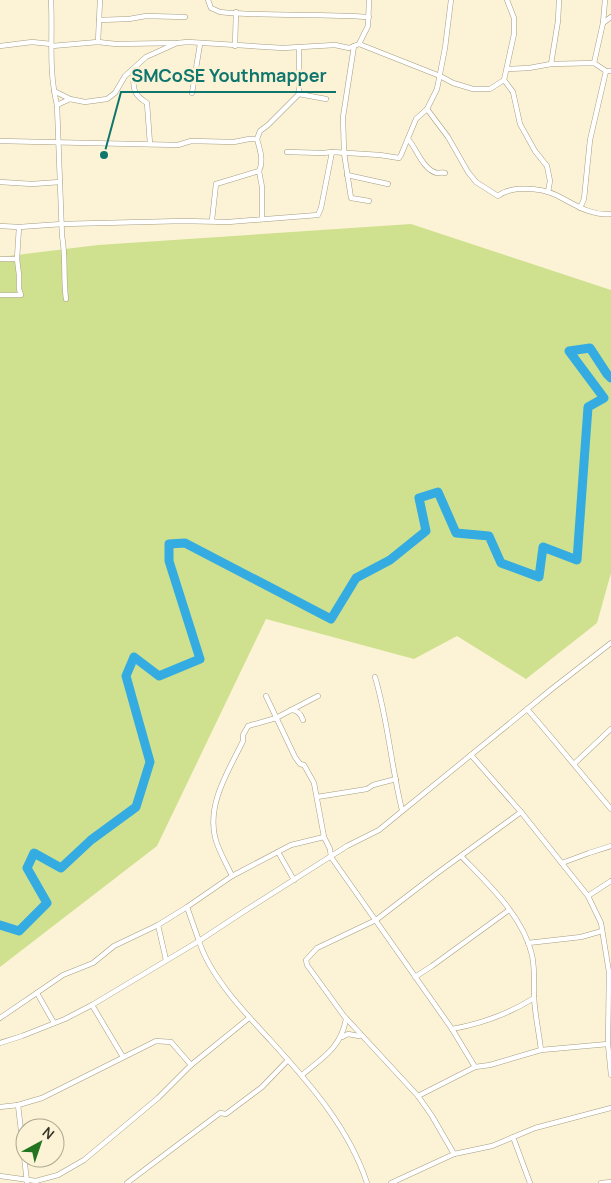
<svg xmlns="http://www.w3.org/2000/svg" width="611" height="1183" viewBox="0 0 611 1183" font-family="Manrope,sans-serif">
<rect width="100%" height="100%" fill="#fcf3d6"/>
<path fill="#cfe18f" d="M411,224L611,290V573L597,623L526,679L457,636L414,659L266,619L157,846L0,967V257L98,245Z"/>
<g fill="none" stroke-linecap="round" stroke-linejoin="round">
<path stroke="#34ace2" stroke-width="9" d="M0,925L19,931L47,903L27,868L34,853L61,868L91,840L136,807L150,762L126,676L134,657L159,676L200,659L169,561V544L185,543L331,619L356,578L390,560L426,531L419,498L438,492L456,533L489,536L501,563L539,577L543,547L577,560L588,407L604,398L569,351L590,348L607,374L611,378"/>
<defs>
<g id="minor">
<path d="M51,0C53,37 48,68 57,105L62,236C66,257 63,278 66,299"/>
<path d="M208,0L211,8L220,12C269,17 319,13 369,17"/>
<path d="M507,0L514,18V34L504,80L513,92L520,124L535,151L547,166L550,181L548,192"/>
<path d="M99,20L129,19L146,16L185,17"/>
<path d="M603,23L605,0"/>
<path d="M98,42L100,0"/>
<path d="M359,44L440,76L453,83L473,89H490L504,80"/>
<path d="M0,46L32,42L51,44"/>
<path d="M52,46L98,42L116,44L176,43"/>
<path d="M235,46L236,12"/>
<path d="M354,46L343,117L344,153L351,198L369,201"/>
<path d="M594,63L603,23L611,17"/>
<path d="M551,64L558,21L559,0"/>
<path d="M508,69L529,68L551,64L594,63L606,71H611"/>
<path d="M133,70C134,88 131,93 147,103L150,144"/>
<path d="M54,91L70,99"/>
<path d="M192,93L200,44"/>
<path d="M299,94L326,99"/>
<path d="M57,105L70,99L85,102L107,99L115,93L125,76L146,57L177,43L188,42L283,48L335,45L349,48L359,44L368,26L369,0"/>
<path d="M427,109L448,137L468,172L476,182L498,196C504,191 510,190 517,189C530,188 544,189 556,195C574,204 590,216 611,214"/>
<path d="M408,139C417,149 423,170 437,173C440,173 443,172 445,173"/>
<path d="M0,141L178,145L191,141L234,142L249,139H257L260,131L268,125L299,94V48"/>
<path d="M287,152L323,153L332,152"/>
<path d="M259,171L262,187V219"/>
<path d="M347,175L388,184"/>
<path d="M0,182L32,184L60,182"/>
<path d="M580,208L584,199L590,140L606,71"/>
<path d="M212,220L216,184L259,171C264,161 260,150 257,139"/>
<path d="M0,226L19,227L62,224L183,221L228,222L318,215L321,208L332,152L380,155L399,158L401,155L416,119L427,109L437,89L445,48L451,0"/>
<path d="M0,259H17"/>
<path d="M0,295H21L19,289V275L17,259L19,227"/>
<path d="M375,677C388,720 391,766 402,810"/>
<path d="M266,696L295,757L300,764L304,765L314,783L324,837L330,849L331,857L452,1029L475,1067"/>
<path d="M527,709C556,742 583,776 611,809"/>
<path d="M291,710C298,710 301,714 303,720"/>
<path d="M471,755L521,812L588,896L601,923L609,972L608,1044L611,1075"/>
<path d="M575,763L611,729"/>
<path d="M317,797L367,789L373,785L396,779"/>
<path d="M278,852L294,880"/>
<path d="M461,856C488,884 523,916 532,955C535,969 534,982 534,997C535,1015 539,1033 541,1050"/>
<path d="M562,863L589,853L611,846"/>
<path d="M232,876C226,863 218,850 215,837C207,803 229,770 243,741V735L248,726L276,718L318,696"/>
<path d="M588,896L611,881"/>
<path d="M158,925L166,960"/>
<path d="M528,943L581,937L602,931"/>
<path d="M415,977L432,966L509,910"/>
<path d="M37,993L54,1023"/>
<path d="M92,1005L123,1057"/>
<path d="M0,1018L63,975L93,963L114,946L158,925L187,907L232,876L291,845L324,837"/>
<path d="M452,1029C480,1024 510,1013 534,998"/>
<path d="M342,1037L348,1034L359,1036"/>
<path d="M0,1043L22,1036L65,1019L92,1005L199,941L187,907"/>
<path d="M302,1075C322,1058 341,1048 346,1019"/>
<path d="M418,1096L475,1067L490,1065L541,1050L608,1044"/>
<path d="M18,1105L27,1182"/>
<path d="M0,1107L18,1105L42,1098L156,1041L171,1042L191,1065"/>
<path d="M513,1137L530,1183"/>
<path d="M454,1154L432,1116L418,1096L344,1016L307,965L306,960L317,948L376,920L436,874L521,812"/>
<path d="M0,1176L36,1181L58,1175L84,1160L158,1098L191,1065L249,1018"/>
<path d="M127,1183L220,1113L226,1114L262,1087L288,1060"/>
<path d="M367,1183C349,1128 310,1084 272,1042C247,1015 210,977 199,941L243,912L347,846L379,830L553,688L611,643"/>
<path d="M391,1183L454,1154L492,1146L535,1128L611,1108"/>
<path d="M601,1183L611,1182"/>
</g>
</defs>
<use href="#minor" stroke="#a59d82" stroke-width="5.5"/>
<use href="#minor" stroke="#fff" stroke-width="4.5"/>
</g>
<path fill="none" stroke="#0f766e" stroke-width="2" d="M104 155L121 92H336"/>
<circle fill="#0f766e" stroke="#fcf3d6" stroke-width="2" cx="104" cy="155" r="5"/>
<g font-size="18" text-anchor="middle" font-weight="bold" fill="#0f766e" stroke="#fcf3d6" stroke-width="5" stroke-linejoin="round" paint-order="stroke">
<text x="229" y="82">SMCoSE Youthmapper</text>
</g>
<g transform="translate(40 1143) rotate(40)"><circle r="24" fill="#fcf3d6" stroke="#aea791"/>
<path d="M0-4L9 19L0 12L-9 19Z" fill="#227520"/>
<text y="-8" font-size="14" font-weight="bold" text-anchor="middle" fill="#39352a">N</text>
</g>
</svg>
